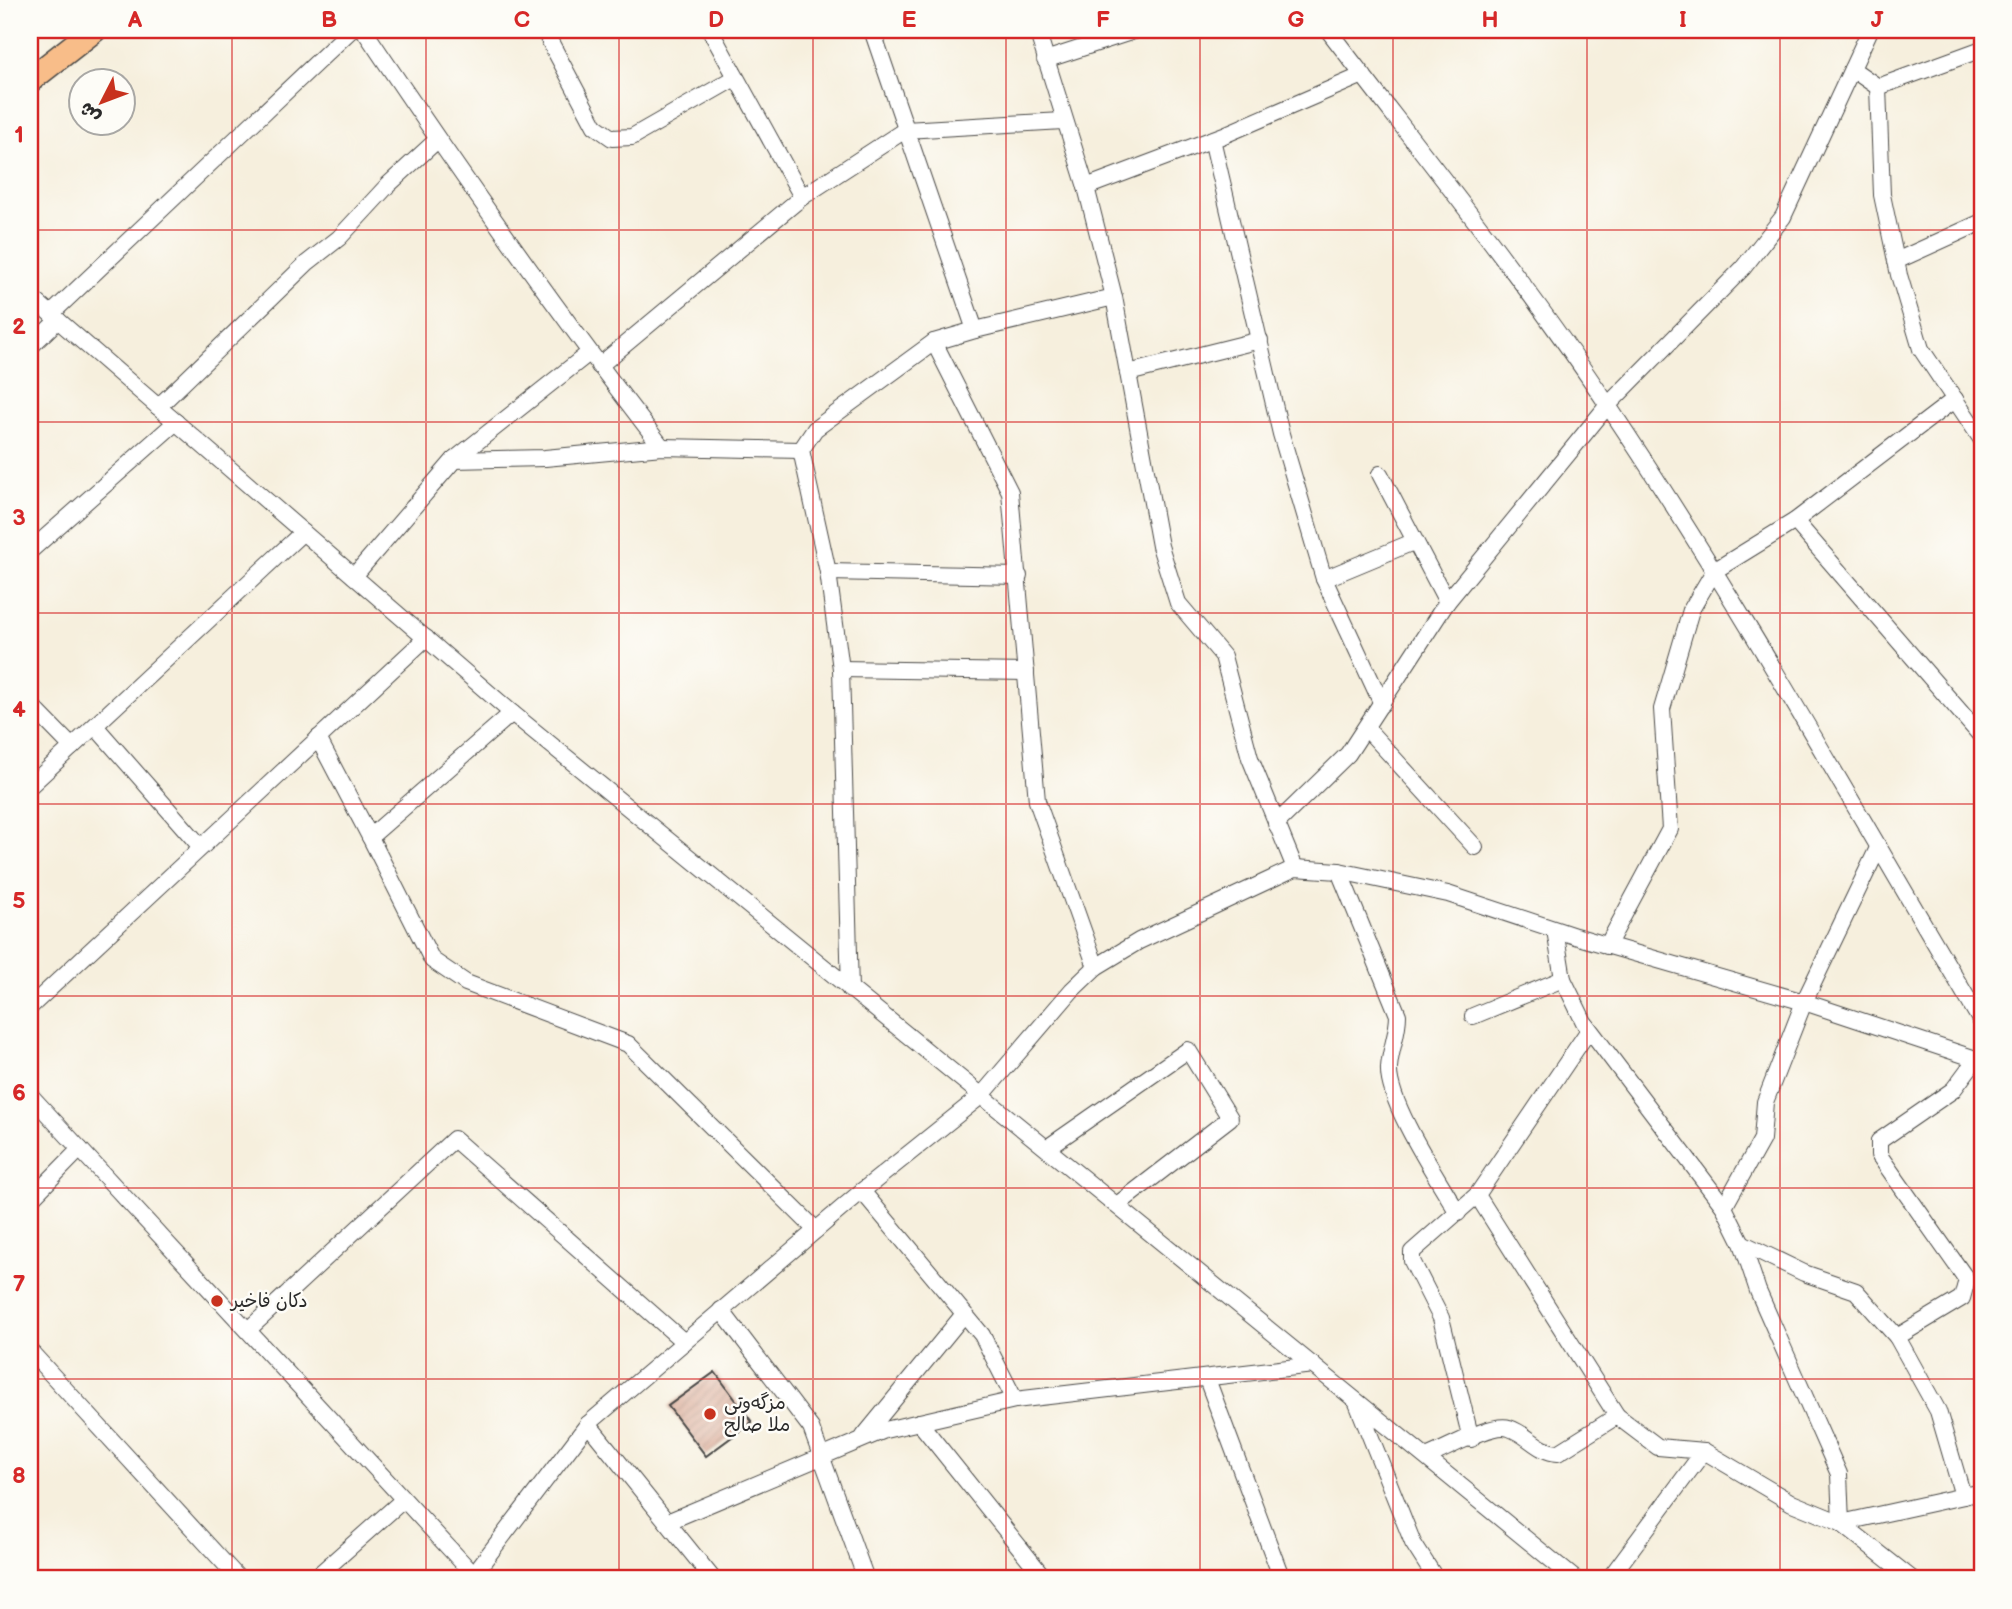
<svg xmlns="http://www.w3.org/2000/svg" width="2012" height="1609" viewBox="0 0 2012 1609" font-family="'Balsamiq Sans','Playpen Sans Arabic',sans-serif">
<defs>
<pattern id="building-hatch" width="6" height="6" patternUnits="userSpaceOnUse" patternTransform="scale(1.75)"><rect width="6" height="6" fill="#d59f89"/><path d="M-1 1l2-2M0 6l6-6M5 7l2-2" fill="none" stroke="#ad8270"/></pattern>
</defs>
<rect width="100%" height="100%" fill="#fdfcf7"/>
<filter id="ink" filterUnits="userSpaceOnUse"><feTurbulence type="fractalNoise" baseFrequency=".0143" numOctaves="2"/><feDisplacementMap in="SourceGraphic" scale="14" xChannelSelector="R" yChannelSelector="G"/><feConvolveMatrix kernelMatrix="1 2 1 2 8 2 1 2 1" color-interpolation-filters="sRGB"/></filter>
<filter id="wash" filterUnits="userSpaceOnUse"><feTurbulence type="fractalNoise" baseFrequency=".00686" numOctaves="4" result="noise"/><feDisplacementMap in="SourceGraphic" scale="28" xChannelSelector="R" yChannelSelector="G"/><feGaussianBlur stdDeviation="1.57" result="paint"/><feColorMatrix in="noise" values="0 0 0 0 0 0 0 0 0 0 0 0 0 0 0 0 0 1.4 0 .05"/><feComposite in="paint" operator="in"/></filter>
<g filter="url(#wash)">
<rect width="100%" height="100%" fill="#f6efdd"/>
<g id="blocks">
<path fill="url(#building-hatch)" d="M715,1372L752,1422L706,1456L668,1406Z"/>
</g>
</g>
<g filter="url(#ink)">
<use href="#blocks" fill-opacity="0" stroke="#494846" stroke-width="2"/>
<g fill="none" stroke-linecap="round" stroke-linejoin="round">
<defs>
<g id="minor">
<path d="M364,30C459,172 557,312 662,447"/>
<path d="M544,30L595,126L612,138L632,137L735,78"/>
<path d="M710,30L802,197"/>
<path d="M872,30L975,330"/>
<path d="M1037,30L1086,187L1114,297L1160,546L1178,603L1223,656L1250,758L1295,868"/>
<path d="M1328,30C1422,153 1521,275 1607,404C1741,604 1859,816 1982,1023"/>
<path d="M1045,60L1137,30"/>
<path d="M1852,69L1878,87L1882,195L1899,275L1921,349L1982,440"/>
<path d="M1878,87L1982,49"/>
<path d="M1212,139L1281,434L1324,579L1382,704"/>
<path d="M1086,187L1224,135L1363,75"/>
<path d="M1896,261L1982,222"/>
<path d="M30,296L512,713L1575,1579"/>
<path d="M51,314L351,30"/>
<path d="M934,342L1010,492L1037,801L1096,967"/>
<path d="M30,347L58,320"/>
<path d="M599,366L802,197L905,130L1063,121"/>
<path d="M1128,373L1260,340"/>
<path d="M158,407L307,263L339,238L388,185L437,140"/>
<path d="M454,460L545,458L662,447L801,450"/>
<path d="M1380,474L1447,602"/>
<path d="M1795,521L1982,737"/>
<path d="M30,551L176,422"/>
<path d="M828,572L1019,576"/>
<path d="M354,576L454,460L589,353"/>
<path d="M1324,579L1413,542"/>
<path d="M841,669L1026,672"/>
<path d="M30,704L72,747"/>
<path d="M512,713L370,837L432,960L466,983L628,1044L816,1230"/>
<path d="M95,726L201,847"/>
<path d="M1366,728L1475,847"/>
<path d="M318,738L370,837"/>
<path d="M30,786L303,532"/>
<path d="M1276,824L1348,754L1447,602L1608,405L1743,268L1783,217L1870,30"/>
<path d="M1339,871L1398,1015C1398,1034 1390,1050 1389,1068C1387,1103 1439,1180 1458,1213"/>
<path d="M1555,930L1563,979L1584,1022L1724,1207L1742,1243L1758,1291L1839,1474L1841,1523L1912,1579"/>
<path d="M1607,946L1670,829L1662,709L1691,610L1714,571L1795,521L1955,399"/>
<path d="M850,990L841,669L828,572L801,450L815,429L934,342L975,330L1114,297"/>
<path d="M30,1007L426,638"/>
<path d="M1473,1016L1563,979"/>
<path d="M1589,1030L1477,1195L1617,1416"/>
<path d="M30,1095L473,1574"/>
<path d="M1047,1148L1188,1050L1230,1118L1117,1205"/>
<path d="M862,1191L982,1335L1015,1400"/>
<path d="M30,1200L80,1149"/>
<path d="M1724,1207L1762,1139L1765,1102L1804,1002L1878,848"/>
<path d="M1742,1243L1804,1273L1856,1291L1897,1337"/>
<path d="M721,1310L811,1428L866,1579"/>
<path d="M248,1330L454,1139L684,1342"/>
<path d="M30,1351L239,1579"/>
<path d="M1207,1379L1282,1579"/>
<path d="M1357,1403L1413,1543L1436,1579"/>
<path d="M919,1422L1045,1579"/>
<path d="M588,1424L713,1579"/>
<path d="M864,1436L964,1314"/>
<path d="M1471,1439L1441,1318L1412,1261V1252L1477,1195"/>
<path d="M1426,1457C1445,1450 1492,1422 1509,1428C1528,1434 1538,1452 1558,1453L1617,1416L1658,1447L1704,1451L1792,1503L1841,1523L1982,1492"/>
<path d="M1963,1496L1938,1411L1897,1337L1962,1298L1967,1280L1879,1155V1141L1953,1090L1976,1059"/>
<path d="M667,1522L885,1430L1015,1400L1313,1365"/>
<path d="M314,1579L403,1500"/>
<path d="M470,1579L588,1424L862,1191L982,1095L1072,990L1096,967L1139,941L1295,868L1339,871L1448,894L1575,936L1804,1002L1976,1059L1982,1058"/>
<path d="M1609,1579L1704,1451"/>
</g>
<path id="primary" d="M30,80L94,30"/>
</defs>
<use href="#minor" stroke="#494846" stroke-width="18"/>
<use href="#primary" stroke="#494846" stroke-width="27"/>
<use href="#minor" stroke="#fff" stroke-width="16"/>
<use href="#primary" stroke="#f8bd89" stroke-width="24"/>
</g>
</g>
<path fill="none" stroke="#d62828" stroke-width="2" stroke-opacity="0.55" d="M232,30V1579M426,30V1579M619,30V1579M813,30V1579M1006,30V1579M1200,30V1579M1393,30V1579M1587,30V1579M1780,30V1579M30,230H1982M30,422H1982M30,613H1982M30,804H1982M30,996H1982M30,1188H1982M30,1379H1982"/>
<g fill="#c8321e" stroke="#fdfcf7" stroke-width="2.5">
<circle cx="217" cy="1301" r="7"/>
<circle cx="710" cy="1414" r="7"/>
</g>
<g text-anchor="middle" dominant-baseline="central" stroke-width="5" stroke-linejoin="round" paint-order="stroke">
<g font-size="19" fill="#2b2b2b" stroke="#fdfcf7" text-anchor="start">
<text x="231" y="1301">دكان فاخیر</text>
<text x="724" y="1403">مزگه‌وتی<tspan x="724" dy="22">ملا صالح</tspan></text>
</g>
</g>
<rect width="2012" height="1609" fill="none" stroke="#fdfcf7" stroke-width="77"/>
<g transform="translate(102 102) rotate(228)"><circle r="33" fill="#fdfcf7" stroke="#a9a8a5" stroke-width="2"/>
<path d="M0-5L12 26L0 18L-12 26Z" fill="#c8321e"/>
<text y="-10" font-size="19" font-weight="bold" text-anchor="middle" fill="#2b2b2b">ش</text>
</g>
<rect x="38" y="38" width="1936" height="1532" fill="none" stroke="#d62828" stroke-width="2.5"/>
<g font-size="23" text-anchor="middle" font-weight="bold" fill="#d62828">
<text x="135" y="27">A</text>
<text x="329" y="27">B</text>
<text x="522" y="27">C</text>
<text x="716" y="27">D</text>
<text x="909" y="27">E</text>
<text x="1103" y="27">F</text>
<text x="1296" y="27">G</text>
<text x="1490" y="27">H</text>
<text x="1683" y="27">I</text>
<text x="1877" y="27">J</text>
<text x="19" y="142">1</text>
<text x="19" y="334">2</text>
<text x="19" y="525">3</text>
<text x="19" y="717">4</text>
<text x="19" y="908">5</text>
<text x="19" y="1100">6</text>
<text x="19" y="1291">7</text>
<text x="19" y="1483">8</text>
</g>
</svg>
